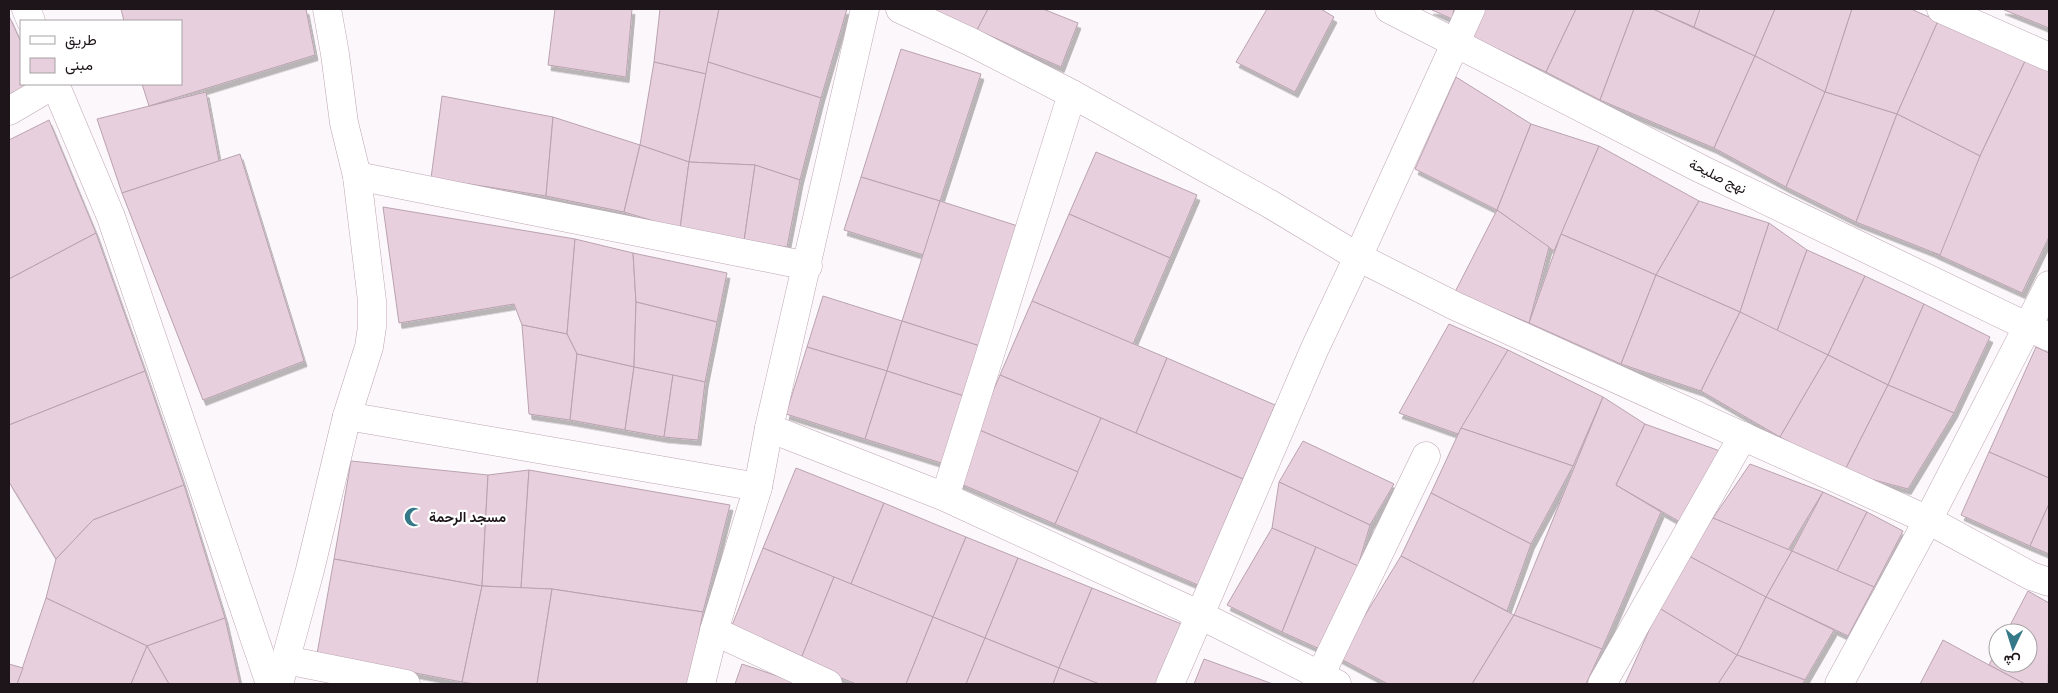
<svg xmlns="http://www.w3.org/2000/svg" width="2058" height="693" viewBox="0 0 2058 693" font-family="'Public Sans',Vazirmatn,sans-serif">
<defs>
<filter id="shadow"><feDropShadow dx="3" dy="5.5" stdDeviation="0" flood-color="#0004"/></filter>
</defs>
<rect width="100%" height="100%" fill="#fcf7fa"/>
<g fill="#e8cfdd" stroke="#b9a2af" filter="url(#shadow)">
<path d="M121,9H306L315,55L149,106L142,84H181V21H124Z"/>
<path d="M555,9H632L626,77L548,65Z"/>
<path d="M660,9H719L706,74L654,62Z"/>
<path d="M719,9H847L821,98L708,62Z"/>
<path d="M922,9H988L977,30Z"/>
<path d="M988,9H1043L1078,23L1061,67L977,30Z"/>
<path d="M1267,9H1321L1334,17L1295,92L1236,62Z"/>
<path d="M1430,9H1454L1452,19Z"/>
<path d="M1482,9H1576L1546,72L1468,35Z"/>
<path d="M1576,9H1634L1600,100L1546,72Z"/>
<path d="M1634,9H1653L1755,56L1714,148L1600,100Z"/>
<path d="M1653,9H1701L1694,27Z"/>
<path d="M1700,9H1775L1755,56L1694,27Z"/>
<path d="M1775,9H1852L1825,92L1755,56Z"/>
<path d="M1852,9H1911L1938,21L1897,114L1825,92Z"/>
<path d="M2002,9H2049V28Z"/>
<path d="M9,16L21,42V84H34L9,98Z"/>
<path d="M1938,21L2027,57L1980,156L1897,114Z"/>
<path d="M901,49L981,74L940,201L861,177Z"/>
<path d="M1755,56L1825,92L1786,187L1714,148Z"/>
<path d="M2027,57L2049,67V237L2022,293L1934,253Z"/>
<path d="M654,62L706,74L689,162L640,145Z"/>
<path d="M708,62L821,98L800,180L755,165L689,162Z"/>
<path d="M1456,77L1531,124L1497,210L1415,169Z"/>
<path d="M206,92L219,161L122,193L97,119Z"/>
<path d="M1825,92L1897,114L1856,222L1786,187Z"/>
<path d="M442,96L553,117L546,196L431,178Z"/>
<path d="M1897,114L1980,156L1940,255L1856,222Z"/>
<path d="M553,117L640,145L624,212L546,196Z"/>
<path d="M49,120L96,233L9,279V140Z"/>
<path d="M1531,124L1599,146L1554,251L1497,210Z"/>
<path d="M640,145L689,162L680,229L624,212Z"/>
<path d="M1599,146L1699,201L1656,275L1561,234Z"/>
<path d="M1096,152L1197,195L1170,258L1069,214Z"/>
<path d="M240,154L304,361L203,400L122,193Z"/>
<path d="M689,162L755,165L744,241L680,229Z"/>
<path d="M755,165L800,180L787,247L744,241Z"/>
<path d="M861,177L940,201L924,255L844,230Z"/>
<path d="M940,201L1024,228L986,348L902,321Z"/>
<path d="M1699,201L1769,223L1740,312L1656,275Z"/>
<path d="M383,207L575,239L567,334L522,325L514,304L399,323Z"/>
<path d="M1497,210L1549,247L1529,323L1455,292Z"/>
<path d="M1069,214L1170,258L1133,344L1032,301Z"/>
<path d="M1769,223L1807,250L1777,331L1740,312Z"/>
<path d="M96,233L145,371L9,425V279Z"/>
<path d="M1561,234L1656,275L1621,364L1529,323Z"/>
<path d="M575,239L633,253L636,302L634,367L577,354L567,334Z"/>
<path d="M1807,250L1865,276L1828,355L1777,331Z"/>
<path d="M633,253L727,273L717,322L636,302Z"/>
<path d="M1656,275L1740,312L1701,391L1621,364Z"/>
<path d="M1865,276L1924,304L1888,385L1828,355Z"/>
<path d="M823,296L902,321L887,371L807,347Z"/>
<path d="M1032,301L1167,358L1136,433L1000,375Z"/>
<path d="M636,302L717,322L705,382L634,367Z"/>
<path d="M1924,304L1990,337L1954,413L1888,385Z"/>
<path d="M1740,312L1828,355L1780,437L1701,391Z"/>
<path d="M902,321L986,348L970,398L887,371Z"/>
<path d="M1449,324L1508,350L1458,434L1399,413Z"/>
<path d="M522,325L567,334L577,354L570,420L529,414Z"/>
<path d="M807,347L887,371L865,439L786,414Z"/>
<path d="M2036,347L2049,353V478L1989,452Z"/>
<path d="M1508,350L1603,397L1573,466L1461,428Z"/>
<path d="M577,354L634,367L625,430L570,420Z"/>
<path d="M1828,355L1888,385L1844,472L1780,437Z"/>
<path d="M1167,358L1275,405L1243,479L1136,433Z"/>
<path d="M634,367L673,375L664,437L625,430Z"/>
<path d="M145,371L184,485L93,520L56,559L9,482V425Z"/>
<path d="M887,371L970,398L948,465L865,439Z"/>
<path d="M673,375L705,382L698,440L664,437Z"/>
<path d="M1000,375L1101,418L1078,472L977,429Z"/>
<path d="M1888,385L1954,413L1908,489L1844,472Z"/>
<path d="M1603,397L1645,424L1616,485L1661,512L1602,649L1514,615Z"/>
<path d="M1101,418L1243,479L1198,585L1055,524Z"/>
<path d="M1645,424L1720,451L1680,522L1616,485Z"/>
<path d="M1461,428L1573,466L1531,544L1431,493Z"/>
<path d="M977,429L1078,472L1055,524L954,481Z"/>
<path d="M1303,441L1394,484L1370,525L1279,482Z"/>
<path d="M1989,452L2049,478V504L2030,546L1961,515Z"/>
<path d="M351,461L488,475L482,586L334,559Z"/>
<path d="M1750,464L1823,492L1788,550L1713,518Z"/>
<path d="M796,468L884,503L851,584L763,548Z"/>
<path d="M529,470L521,588L482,586L488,475Z"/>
<path d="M529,470L730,505L703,612L552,589L521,588Z"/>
<path d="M1279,482L1370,525L1358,566L1272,528Z"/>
<path d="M184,485L225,618L147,646L46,598L56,559L93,520Z"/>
<path d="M1823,492L1867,512L1837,571L1792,551Z"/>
<path d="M1431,493L1531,544L1507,611L1401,556Z"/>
<path d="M884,503L966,537L933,617L851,584Z"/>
<path d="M2049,504V554L2030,546Z"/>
<path d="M1867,512L1903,531L1874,587L1837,571Z"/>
<path d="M1713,518L1792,551L1766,597L1685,554Z"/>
<path d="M1272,528L1316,547L1282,632L1227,605Z"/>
<path d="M966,537L1018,558L985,638L933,617Z"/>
<path d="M1316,547L1358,566L1322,650L1282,632Z"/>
<path d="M763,548L834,577L800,661L729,633Z"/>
<path d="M1792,551L1874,587L1848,636L1766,597Z"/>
<path d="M1685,554L1766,597L1737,655L1659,608Z"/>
<path d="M1401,556L1514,615L1472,684H1388L1339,658Z"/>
<path d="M1018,558L1092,588L1059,668L985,638Z"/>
<path d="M334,559L482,586L462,682L317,654Z"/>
<path d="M834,577L933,617L906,684H856L800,661Z"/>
<path d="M482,586L552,589L537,684H475L462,682Z"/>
<path d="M1092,588L1184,625L1159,684H1099L1059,668Z"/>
<path d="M552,589L703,612L689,684H537Z"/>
<path d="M2028,591L2049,603L2048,684H2025L1989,665L1998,647V663H2028V633H2006Z"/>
<path d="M1766,597L1834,630L1805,680L1737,655Z"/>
<path d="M46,598L147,646L131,684H17Z"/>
<path d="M1659,608L1737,655L1718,684H1625Z"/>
<path d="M1514,615L1602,649L1586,684H1472Z"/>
<path d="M933,617L985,638L966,684H906Z"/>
<path d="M225,618L240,684H169L147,646Z"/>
<path d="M985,638L1059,668L1053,684H966Z"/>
<path d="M1943,640L1989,665L2025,684H1920Z"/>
<path d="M147,646L169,684H131Z"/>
<path d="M1737,655L1805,680L1802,684H1718Z"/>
<path d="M1204,659L1273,684H1194Z"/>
<path d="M9,664L23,668L17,684H9Z"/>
<path d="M742,664L801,684H735Z"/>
<path d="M1059,668L1099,684H1053Z"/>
</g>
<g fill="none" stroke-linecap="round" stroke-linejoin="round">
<defs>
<g id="street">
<path d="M900,9L971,42L1072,94L1270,204L1358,257L1455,306L1928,520L2031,576L2049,582"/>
<path d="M1389,9L1701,169L2049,337"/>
<path d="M1941,9L2049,57"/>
<path d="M9,111L55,84"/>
<path d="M357,176L808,266"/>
<path d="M347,416L758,487"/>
<path d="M769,428L945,497L1200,615L1337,684"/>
<path d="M945,497L1072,94"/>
<path d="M714,631L828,684"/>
<path d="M286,660L406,684"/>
<path d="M279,684L310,570L347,416L369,347L372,327V301L357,176L344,123L335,54L327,9"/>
<path d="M701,684L714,631L758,487L769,428L865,9"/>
<path d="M1170,684L1315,348L1358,257L1471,9"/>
<path d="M1316,684L1426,456"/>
<path d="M1602,684L1743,436"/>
<path d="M1839,684L1928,520L2049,285"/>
</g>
<g id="secondary">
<path d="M26,9L31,21"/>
<path d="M55,84L111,217L270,684"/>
</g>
</defs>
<use href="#street" stroke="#bda6b3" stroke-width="29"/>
<use href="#secondary" stroke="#bda6b3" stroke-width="29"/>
<use href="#street" stroke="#fff" stroke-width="28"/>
<use href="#secondary" stroke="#fff" stroke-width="28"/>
</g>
<defs>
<symbol id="mosque-bare" viewBox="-9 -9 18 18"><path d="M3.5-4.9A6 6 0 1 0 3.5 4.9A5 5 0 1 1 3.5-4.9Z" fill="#357989" stroke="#fff" stroke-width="2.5" paint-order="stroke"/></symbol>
</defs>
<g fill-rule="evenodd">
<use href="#mosque-bare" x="400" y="503" width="28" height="28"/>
</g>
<g text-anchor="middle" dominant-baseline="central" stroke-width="4.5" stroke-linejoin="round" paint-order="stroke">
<g font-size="14" fill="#1d151a" stroke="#fff">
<text transform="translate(1718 176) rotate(26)">نهج صليحة</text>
</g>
<g font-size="14" font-weight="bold" fill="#1d151a" stroke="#fff" text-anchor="start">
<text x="429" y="517">مسجد الرحمة</text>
</g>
</g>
<rect width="2058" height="693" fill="none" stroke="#1d151a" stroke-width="20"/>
<rect x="20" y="20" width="162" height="65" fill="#ffffff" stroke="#a5a1a3"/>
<rect x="30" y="36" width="25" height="8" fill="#ffffff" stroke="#a5a1a3"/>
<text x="65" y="45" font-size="15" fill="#1d151a">طريق</text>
<rect x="30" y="58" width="25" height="15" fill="#e8cfdd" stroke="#a5a1a3"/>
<text x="65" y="70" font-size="15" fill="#1d151a">مبنى</text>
<g transform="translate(2013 648) rotate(184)"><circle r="24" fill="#ffffff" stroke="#a5a1a3"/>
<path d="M0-4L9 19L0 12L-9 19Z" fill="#357989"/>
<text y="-8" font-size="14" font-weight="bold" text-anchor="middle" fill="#1d151a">ش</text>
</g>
</svg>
